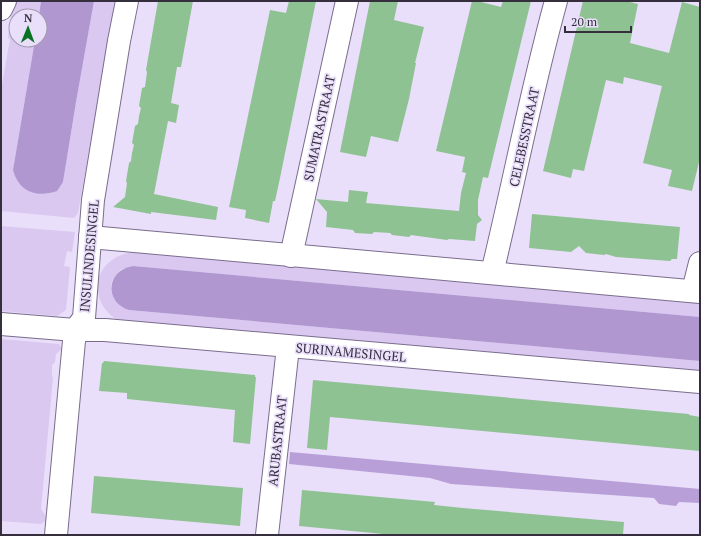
<svg xmlns="http://www.w3.org/2000/svg" width="701" height="536" viewBox="0 0 701 536" font-family="'PT Serif',serif">
<rect width="100%" height="100%" fill="#eadffa"/>
<g fill="#dac8f1">
<path d="M13,1H41L39,16H16V40H35L13,170L63,182L76,102L94,1H115L78,213L74,218L1,211V90L10,39L8,38Z"/>
<path d="M1,226L75,232L72,252L67,251L64,266L70,267L66,310L57,316L1,311Z"/>
<path d="M132,252L700,302V317L133,266C129,267 124,268 120,270C118,272 116,275 114,277C106,291 115,305 129,310L700,361V374L122,322C96,311 88,277 112,260C118,255 125,254 132,252Z"/>
<path d="M1,339L59,344L62,349L56,354L55,362L52,365V375L53,378L41,509L47,518V520L41,524L1,521Z"/>
</g>
<path fill="#b89fd8" d="M290,452L700,489V503L679,502L676,506L659,504L654,498L451,484L430,478L289,464Z"/>
<g fill="#b097d0">
<path d="M41,1H94L76,102L63,182L57,191C36,198 19,192 13,170L35,40H40V16H39Z"/>
<path d="M133,266L700,317V361L129,310C104,302 106,270 133,266Z"/>
</g>
<g fill="#8fc292">
<path d="M158,1H193L181,67H177L171,103L179,105L176,123L168,121L154,194L218,207L216,220L151,212V214L113,207L125,197L127,183L126,181L129,163L131,161L132,153L134,145L132,143L135,126L138,124L139,116L141,108L139,106L142,88L145,87L147,72L146,70Z"/>
<path d="M289,1H316L280,178L275,201H273L269,223L245,218L246,210L229,207L270,10L286,13Z"/>
<path d="M370,1H398L394,20L424,27L415,63H416L409,99L398,142L371,136L366,157L340,152Z"/>
<path d="M472,1H477L501,7L503,1H531L488,178L483,177L478,200V215L482,220L477,224L475,241L449,239L447,240L411,235L409,237L392,235L390,233L374,232L372,234L355,233L353,230L326,227L327,212L316,199L348,202L349,190L368,192L366,203L459,211L461,193L466,173L462,172L465,157L436,151Z"/>
<path d="M583,1H626L638,4L630,43L669,53L682,2L700,7V158L692,191L668,186L672,170L643,163L662,86L624,77L623,84L606,80L584,171L573,169L571,178L543,171Z"/>
<path d="M532,214L680,227L677,259H672L670,261L616,257L606,254L604,255L586,253L579,246L571,252L529,248Z"/>
<path d="M104,361L255,375V377H256L250,444L233,442L235,410L127,399V393L99,391L102,363H103Z"/>
<path d="M313,380L689,414V415L700,417V451L330,417L327,450L307,448Z"/>
<path d="M94,476L243,488L240,526L91,513Z"/>
<path d="M302,490L435,502L434,505L463,508L624,522L623,535H394L299,526Z"/>
</g>
<g fill="none" stroke-linecap="round" stroke-linejoin="round">
<defs>
<g id="minor">
<path d="M1,9L5,1"/>
<path d="M90,237L700,292"/>
<path d="M291,256L347,1"/>
<path d="M492,273C514,183 531,91 556,1"/>
<path d="M693,291L700,263"/>
<path d="M1,324L75,330H105L700,382"/>
<path d="M56,535L75,330L84,318L93,200L119,41L127,1"/>
<path d="M267,535L288,347"/>
</g>
</defs>
<use href="#minor" stroke="#7a6d8c" stroke-width="24"/>
<use href="#minor" stroke="#fff" stroke-width="22"/>
</g>
<g text-anchor="middle" dominant-baseline="central" stroke-width="3.5" stroke-linejoin="round" paint-order="stroke">
<g font-size="13" fill="#352f3d" stroke="#eadffa">
<text transform="translate(319 128) rotate(-78)">SUMATRASTRAAT</text>
<text transform="translate(524 137) rotate(-78)">CELEBESSTRAAT</text>
<text transform="translate(89 256) rotate(-85)">INSULINDESINGEL</text>
<text transform="translate(351 352) rotate(5)">SURINAMESINGEL</text>
<text transform="translate(277 441) rotate(-84)">ARUBASTRAAT</text>
</g>
</g>
<rect width="701" height="536" fill="none" stroke="#352f3d" stroke-width="4"/>
<g transform="translate(28 28) rotate(1)"><circle r="19" fill="#eadffa" stroke="#a299ae"/>
<path d="M0-3L7 15L0 10L-7 15Z" fill="#087224"/>
<text y="-6" font-size="11" font-weight="bold" text-anchor="middle" fill="#352f3d">N</text>
</g>
<path d="M565 26v6h66v-6" fill="none" stroke="#352f3d" stroke-width="2"/>
<text x="571" y="26" font-size="12" fill="#352f3d" stroke="#eadffa" stroke-width="3" paint-order="stroke">20 m</text>
</svg>
